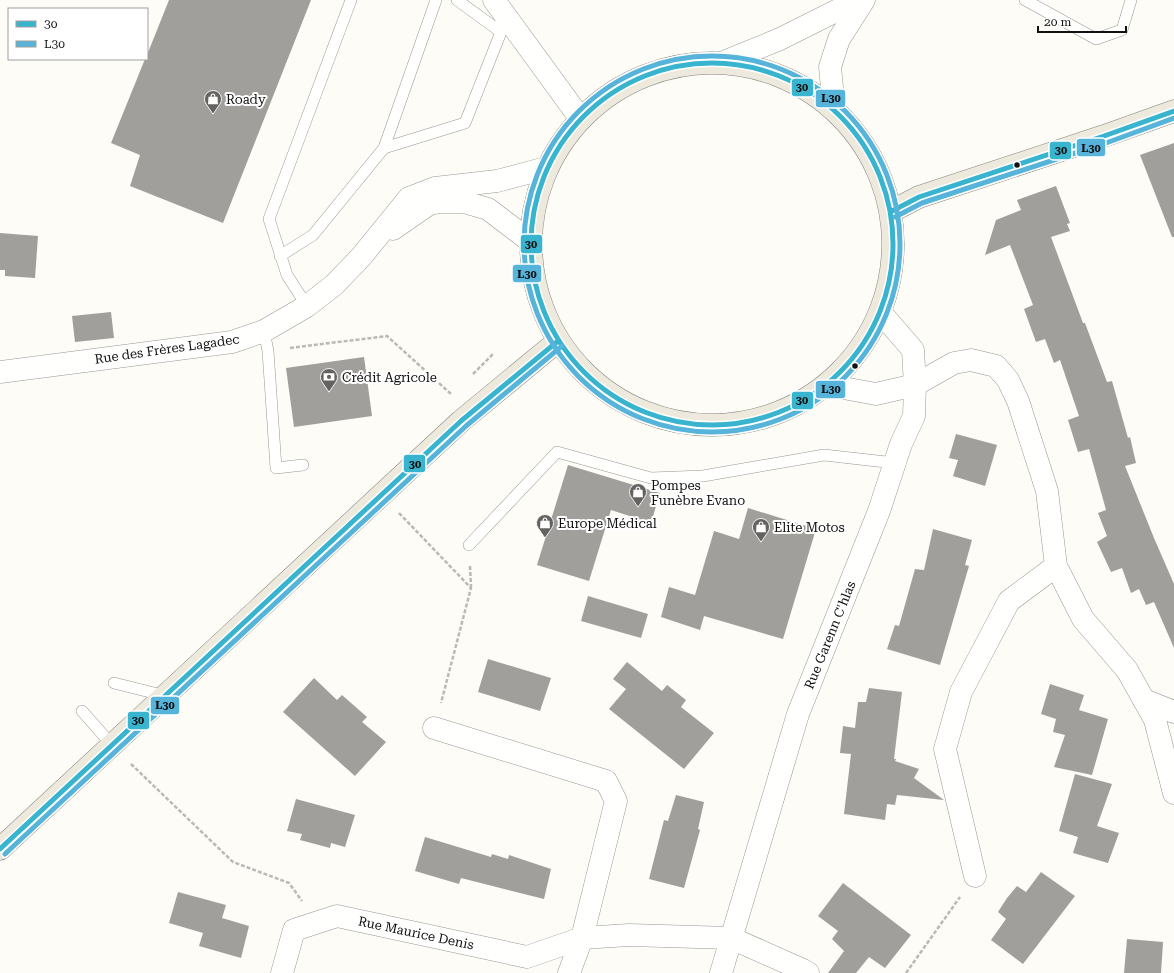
<svg xmlns="http://www.w3.org/2000/svg" width="1174" height="973" viewBox="0 0 1174 973" font-family="'Roboto Serif',serif">
<rect width="100%" height="100%" fill="#fdfcf7"/>
<g fill="#a19f9c">
<path d="M169,0H311L223,223L130,186L140,155L111,143L145,59H147V55Z"/>
<path d="M1174,143V237H1172L1140,155Z"/>
<path d="M1056,186L1070,223L1067,224L1070,231L1051,237L1083,323H1085L1107,382L1112,381L1128,438L1130,437L1136,463L1125,466L1154,538L1174,584V648L1154,602L1146,605L1139,589L1131,593L1122,568L1111,572L1097,542L1107,536L1098,513L1106,510L1089,449L1078,452L1068,420L1079,416L1060,360L1054,363L1045,339L1036,342L1024,309L1033,305L1010,245L985,255L996,220L1021,210L1017,200Z"/>
<path d="M0,233L38,236L35,278L5,276V270H0Z"/>
<path d="M111,312L114,338L75,342L72,316Z"/>
<path d="M364,357L372,416L294,427L286,368Z"/>
<path d="M956,434L997,445L985,486L953,476L958,460L949,458Z"/>
<path d="M568,465L660,493L651,523L611,510L589,581L537,565Z"/>
<path d="M748,508L816,529L783,639L704,616L700,630L661,617L669,587L695,595L714,531L739,539Z"/>
<path d="M933,529L972,540L965,565L969,566L940,665L887,649L895,625L899,626L915,569L924,570Z"/>
<path d="M588,596L648,614L641,638L581,621Z"/>
<path d="M488,659L551,678L540,711L478,692Z"/>
<path d="M627,662L662,691L667,685L686,700L681,707L714,733L684,769L609,709L626,689L613,679Z"/>
<path d="M314,678L337,700L342,695L367,717L362,722L386,742L355,776L283,712Z"/>
<path d="M1050,684L1084,695L1079,710L1108,719L1092,775L1054,767L1065,735L1053,732L1056,719L1041,714Z"/>
<path d="M869,688L902,692L894,759H896L895,761L919,769L914,778L944,800L897,795L895,805L887,804L885,820L844,814L851,754L840,753L843,726L855,728L858,702H866Z"/>
<path d="M1075,774L1112,784L1097,826L1119,833L1108,863L1073,853L1078,837L1059,831Z"/>
<path d="M676,795L704,802L698,829L700,830L684,888L649,879L664,820L668,821Z"/>
<path d="M296,799L355,815L345,847L331,843L330,848L300,840L302,834L287,831Z"/>
<path d="M425,837L491,857L492,854L508,859L509,855L551,869L544,899L461,878L459,884L415,871Z"/>
<path d="M1041,872L1075,896L1023,964L991,940L1006,919L998,912L1007,898L1017,886L1026,892Z"/>
<path d="M843,883L911,935L885,968L869,957L856,973H828L844,951L832,939L838,931L818,916Z"/>
<path d="M178,892L226,905L222,918L249,926L241,958L199,946L203,933L169,923Z"/>
<path d="M1127,939L1163,942L1161,973H1124Z"/>
</g>
<g fill="none" stroke-linecap="round" stroke-linejoin="round">
<defs>
<g id="service">
<path d="M1025,0L1096,39L1122,30L1131,0"/>
<path d="M384,148L465,123L501,32L457,0"/>
<path d="M280,256L313,235L384,148L436,0"/>
<path d="M307,306L287,275L269,219L351,0"/>
<path d="M264,331L268,351L276,468L303,465"/>
<path d="M469,545L557,452L651,478L703,476L824,455L895,463"/>
<path d="M114,683L166,696"/>
<path d="M82,711L112,745"/>
</g>
<g id="minor">
<path d="M494,0L580,118"/>
<path d="M724,62L780,39L858,0"/>
<path d="M834,108L830,67L839,39L864,0"/>
<path d="M393,229L429,204L441,202H464L488,209L530,241"/>
<path d="M0,372L232,342L264,331L307,306L334,285L361,257L409,198L435,188L497,181L546,168"/>
<path d="M827,385L876,394L915,385L954,363L971,360L996,366L1008,380L1018,401L1047,491L1056,566L1083,619L1127,670L1155,720L1174,793"/>
<path d="M1144,700L1174,712"/>
<path d="M434,728L606,781L616,801L582,938L569,973"/>
<path d="M975,876L945,749L961,692L1009,601L1056,566"/>
<path d="M282,973L294,930L337,916L527,957L582,938L629,935L731,938L803,970L808,973"/>
<path d="M721,973L798,714L879,511L901,444L914,416L915,385L913,350L881,313"/>
</g>
<g id="primary">
<circle cx="712" cy="244" r="181"/>
<path d="M892,211L919,197L1104,136L1174,111"/>
<path d="M0,849L461,421L558,341"/>
</g>
</defs>
<use href="#service" stroke="#979795" stroke-width="12"/>
<use href="#minor" stroke="#979795" stroke-width="23"/>
<use href="#primary" stroke="#858482" stroke-width="23"/>
<g stroke="#b9b9b8" stroke-width="2.5" stroke-dasharray="4 2" stroke-linecap="butt">
<path d="M290,348L387,336L451,394"/>
<path d="M473,374L494,353"/>
<path d="M399,513L471,588L441,703"/>
<path d="M470,566L471,587"/>
<path d="M131,764L233,862L289,883L302,901"/>
<path d="M906,973L960,897"/>
</g>
<use href="#service" stroke="#fffffe" stroke-width="11"/>
<use href="#minor" stroke="#fffffe" stroke-width="22"/>
<use href="#primary" stroke="#ede9dc" stroke-width="22"/>
<defs>
<g id="bus-1">
<circle cx="712" cy="244" r="181"/>
<path d="M892,211L919,197L1104,136L1174,111"/>
<path d="M0,849L461,421L558,341"/>
</g>
<g id="bus-2">
<circle cx="712" cy="244" r="188"/>
<path d="M895,217L922,203L1106,143L1174,118"/>
<path d="M5,854L466,426L562,346"/>
</g>
</defs>
<use href="#bus-1" stroke="#fff" stroke-width="8"/>
<use href="#bus-2" stroke="#fff" stroke-width="8"/>
<use href="#bus-1" stroke="#39b4cf" stroke-width="5"/>
<use href="#bus-2" stroke="#56b4db" stroke-width="5"/>
</g>
<defs>
<symbol id="shop-pin" viewBox="-11 -11 22 30"><path d="M0 17L-7.5 6A9.5 9.5 0 1 1 7.5 6Z" fill="#646362" stroke="#fff"/><path d="M-5-2.5h2.3a2.7 3.5 0 0 1 5.4 0H5L5.5 6h-11ZM-1.5-2.5h3a1.5 2.3 0 0 0-3 0Z" fill="#fff"/></symbol>
<symbol id="bank-pin" viewBox="-11 -11 22 30"><path d="M0 17L-7.5 6A9.5 9.5 0 1 1 7.5 6Z" fill="#646362" stroke="#fff"/><path d="M-6-4H6V4H-6ZM0-2.3a2.3 2.3 0 1 0 0 4.6a2.3 2.3 0 1 0 0-4.6Z" fill="#fff"/></symbol>
</defs>
<g fill-rule="evenodd">
<use href="#shop-pin" x="203" y="89" width="20" height="27"/>
<use href="#bank-pin" x="319" y="367" width="20" height="27"/>
<use href="#shop-pin" x="628" y="482" width="20" height="27"/>
<use href="#shop-pin" x="535" y="513" width="20" height="27"/>
<use href="#shop-pin" x="751" y="517" width="20" height="27"/>
</g>
<g fill="#111" stroke="#fff" stroke-width="1.5">
<circle cx="1017" cy="165" r="3.5"/>
<circle cx="855" cy="366" r="3.5"/>
</g>
<g text-anchor="middle" dominant-baseline="central" stroke-width="4" stroke-linejoin="round" paint-order="stroke">
<g font-size="13" fill="#111" stroke="#fff" text-anchor="start">
<text x="226" y="99">Roady</text>
<text x="342" y="377">Crédit Agricole</text>
<text x="651" y="485">Pompes<tspan x="651" dy="15">Funèbre Evano</tspan></text>
<text x="558" y="523">Europe Médical</text>
<text x="774" y="527">Elite Motos</text>
</g>
<g font-size="13" fill="#111" stroke="#fff">
<text transform="translate(167 349) rotate(-8)">Rue des Frères Lagadec</text>
<text transform="translate(830 635) rotate(-68)">Rue Garenn C'hlas</text>
<text transform="translate(416 933) rotate(12)">Rue Maurice Denis</text>
</g>
</g>
<g stroke="#fff" stroke-width="1.5">
<rect x="791" y="78" width="23" height="19" rx="4" fill="#39b4cf"/>
<rect x="815" y="89" width="31" height="19" rx="4" fill="#56b4db"/>
<rect x="1076" y="138" width="30" height="19" rx="4" fill="#56b4db"/>
<rect x="1049" y="141" width="23" height="19" rx="4" fill="#39b4cf"/>
<rect x="520" y="234" width="23" height="20" rx="4" fill="#39b4cf"/>
<rect x="512" y="264" width="30" height="19" rx="4" fill="#56b4db"/>
<rect x="815" y="380" width="31" height="19" rx="4" fill="#56b4db"/>
<rect x="791" y="391" width="23" height="19" rx="4" fill="#39b4cf"/>
<rect x="403" y="454" width="23" height="19" rx="4" fill="#39b4cf"/>
<rect x="150" y="696" width="30" height="19" rx="4" fill="#56b4db"/>
<rect x="127" y="711" width="23" height="19" rx="4" fill="#39b4cf"/>
</g>
<g font-size="11" text-anchor="middle" font-weight="bold" fill="#111">
<text x="802" y="91">30</text>
<text x="831" y="102">L30</text>
<text x="1091" y="152">L30</text>
<text x="1061" y="154">30</text>
<text x="531" y="248">30</text>
<text x="527" y="278">L30</text>
<text x="831" y="393">L30</text>
<text x="802" y="404">30</text>
<text x="415" y="468">30</text>
<text x="165" y="709">L30</text>
<text x="138" y="724">30</text>
</g>
<rect x="8" y="8" width="140" height="52" fill="#ffffff" stroke="#a0a0a0"/>
<rect x="16" y="21" width="20" height="6" fill="#39b4cf" stroke="#a0a0a0"/>
<text x="44" y="28" font-size="12" fill="#111111">30</text>
<rect x="16" y="41" width="20" height="6" fill="#56b4db" stroke="#a0a0a0"/>
<text x="44" y="48" font-size="12" fill="#111111">L30</text>
<path d="M1038 26v6h88v-6" fill="none" stroke="#111111" stroke-width="2"/>
<text x="1044" y="26" font-size="12" fill="#111111" stroke="#ffffff" stroke-width="3" paint-order="stroke">20 m</text>
</svg>
